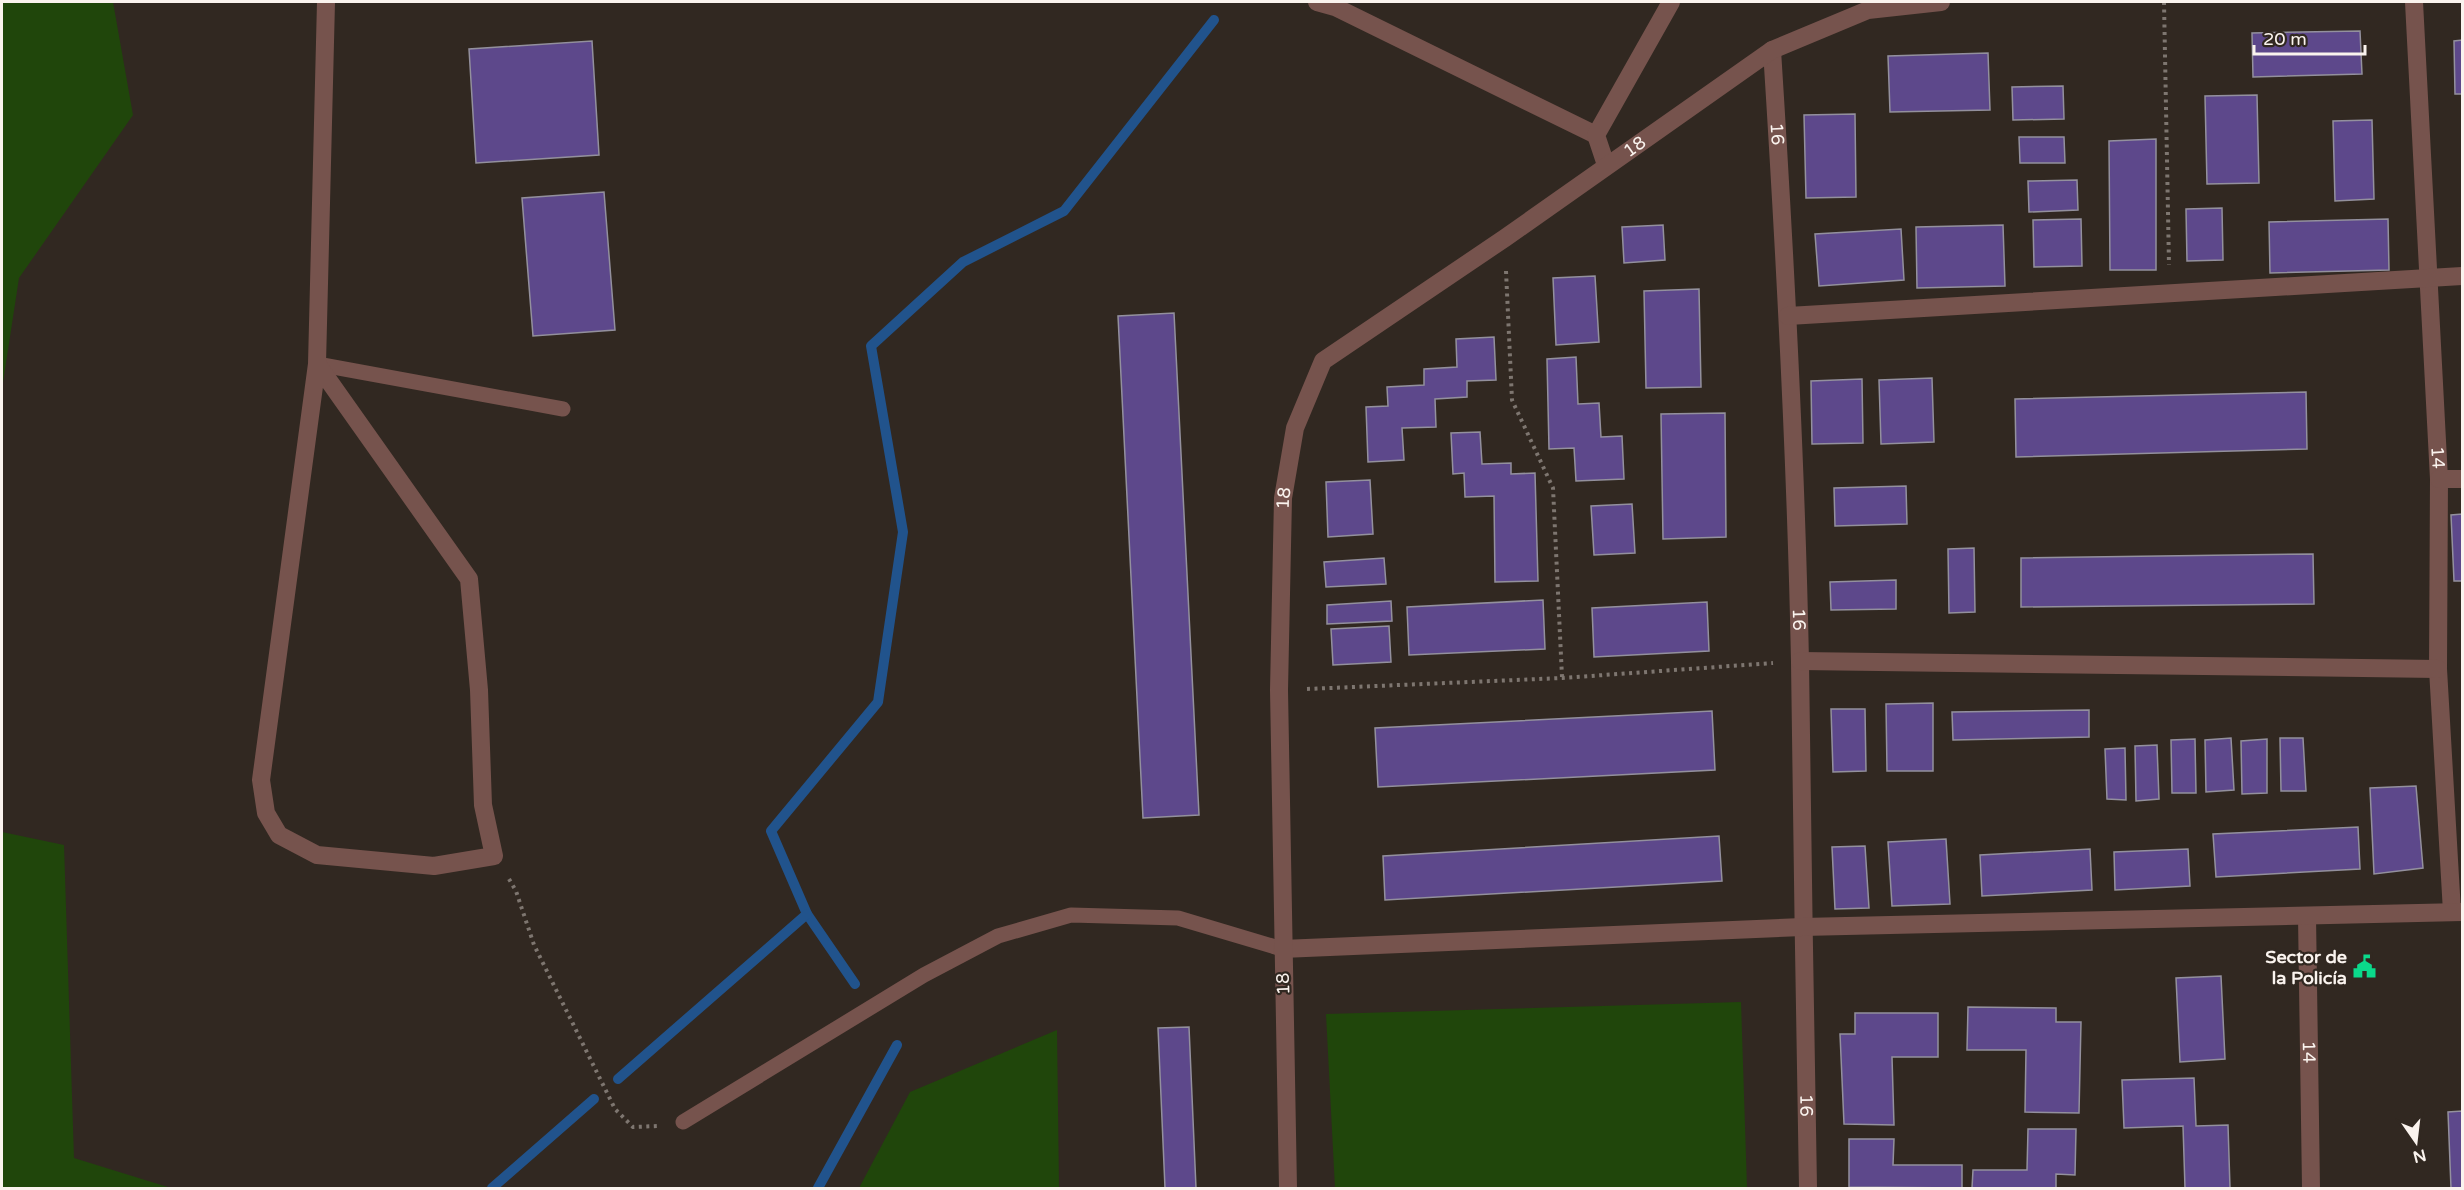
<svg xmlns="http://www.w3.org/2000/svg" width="2464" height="1190" viewBox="0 0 2464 1190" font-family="'Varela Round',sans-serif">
<rect width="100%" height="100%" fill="#312821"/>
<g fill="#20460b">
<path d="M2,2H113L133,115L19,278L2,389Z"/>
<path d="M2,832L64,845L74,1158L171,1188H2Z"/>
<path d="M1741,1002L1747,1188H1335L1326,1014Z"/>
<path d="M1057,1030L1059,1188H859L910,1092Z"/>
</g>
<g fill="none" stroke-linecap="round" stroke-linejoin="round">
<g stroke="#21538c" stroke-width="10">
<path d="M855,984L807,914L771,831L878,702L903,532L871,346L963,262L1064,211L1214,20"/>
<path d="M618,1079L807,914"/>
<path d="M492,1188L594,1099"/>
<path d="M818,1188L897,1045"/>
</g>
</g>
<g fill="#5d488b" stroke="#93909d" stroke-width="1.5">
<path d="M2360,31L2362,74L2253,77L2252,33Z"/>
<path d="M2462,40V94H2455L2454,41Z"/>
<path d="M592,41L599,155L476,163L469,49Z"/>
<path d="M1988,53L1990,110L1890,112L1888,56Z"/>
<path d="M2063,86L2064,119L2013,120L2012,87Z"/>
<path d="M2257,95L2259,183L2207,184L2205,96Z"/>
<path d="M1855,114L1856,197L1806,198L1804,115Z"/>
<path d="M2372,120L2374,199L2335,201L2333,121Z"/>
<path d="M2019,137H2064L2065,163H2020Z"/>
<path d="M2156,139V270H2110L2109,141Z"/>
<path d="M2077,180L2078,210L2029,212L2028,181Z"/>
<path d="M604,192L615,330L533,336L522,198Z"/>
<path d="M2222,208L2223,260L2187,261L2186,209Z"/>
<path d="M2081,219L2082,266L2034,267L2033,220Z"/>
<path d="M2388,219L2389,270L2270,273L2269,222Z"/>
<path d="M1663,225L1665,260L1624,263L1622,227Z"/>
<path d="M2003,225L2005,286L1917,288L1916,227Z"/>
<path d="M1901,229L1904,280L1819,286L1815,234Z"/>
<path d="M1595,276L1599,342L1556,345L1553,278Z"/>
<path d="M1699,289L1701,387L1646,388L1644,291Z"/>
<path d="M1174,313L1199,815L1143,818L1118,316Z"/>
<path d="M1494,337L1496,380L1467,381V397L1435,399L1436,427L1402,428L1404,460L1368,462L1366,407L1388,406L1387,387L1424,385V369L1457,367L1456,339Z"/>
<path d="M1576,357L1578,404L1599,403L1601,437L1622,436L1624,479L1576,481L1574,448L1549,449L1547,359Z"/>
<path d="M1932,378L1934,442L1881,444L1879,380Z"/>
<path d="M1862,379L1863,443L1812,444L1811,381Z"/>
<path d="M2306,392L2307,449L2016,457L2015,399Z"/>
<path d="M1725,413L1726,537L1663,539L1661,414Z"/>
<path d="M1480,432L1482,464L1511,463V474L1535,473L1538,581L1495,582L1494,496L1465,497L1464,473L1453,474L1451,433Z"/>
<path d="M1370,480L1373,534L1328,537L1326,482Z"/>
<path d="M1906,486L1907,524L1835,526L1834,488Z"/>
<path d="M1632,504L1635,553L1594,555L1591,506Z"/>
<path d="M2462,514V581H2454L2451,515Z"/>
<path d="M1974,548L1975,612L1949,613L1948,549Z"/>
<path d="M2313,554L2314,604L2021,607V558Z"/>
<path d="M1384,558L1386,584L1326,587L1324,562Z"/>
<path d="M1896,580V609L1831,610L1830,582Z"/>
<path d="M1543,600L1545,649L1409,655L1407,607Z"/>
<path d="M1391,601L1392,621L1327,624V605Z"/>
<path d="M1707,602L1709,651L1594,657L1592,608Z"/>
<path d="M1389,626L1391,662L1333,665L1331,629Z"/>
<path d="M1933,703V771H1887L1886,704Z"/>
<path d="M1831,709H1865L1866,771L1833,772Z"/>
<path d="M2089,710V737L1953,740L1952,712Z"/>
<path d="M1712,711L1715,770L1378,787L1375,728Z"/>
<path d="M2231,738L2234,790L2206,792L2205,740Z"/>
<path d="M2280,738H2303L2306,791H2281Z"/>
<path d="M2195,739L2196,793H2172L2171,740Z"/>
<path d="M2267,739V793L2242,794L2241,741Z"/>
<path d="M2157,745L2159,799L2136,801L2135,746Z"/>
<path d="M2125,748L2126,800L2107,799L2105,749Z"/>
<path d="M2416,786L2423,868L2374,874L2370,788Z"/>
<path d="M2358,827L2360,869L2216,877L2213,834Z"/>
<path d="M1719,836L1722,881L1385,900L1383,856Z"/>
<path d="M1946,839L1950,904L1892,906L1888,842Z"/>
<path d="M1865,846L1869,908L1835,909L1832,847Z"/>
<path d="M2090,849L2092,890L1982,896L1980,855Z"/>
<path d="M2188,849L2190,886L2115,890L2114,852Z"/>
<path d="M2221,976L2225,1059L2180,1062L2176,978Z"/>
<path d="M1968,1007L2056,1008V1022H2081L2079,1113L2025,1112L2026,1050H1967Z"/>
<path d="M1855,1013H1938V1057H1892L1894,1125L1844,1124L1840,1034H1855Z"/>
<path d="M1189,1027L1196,1188H1165L1158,1028Z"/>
<path d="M2194,1078L2196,1126L2228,1125L2230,1188H2185L2183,1126L2124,1128L2122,1080Z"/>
<path d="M2462,1111V1188H2451L2448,1112Z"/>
<path d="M2028,1129H2076L2075,1175L2056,1174V1188H1972L1973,1170H2027Z"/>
<path d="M1849,1139H1894L1893,1165H1962V1188L1849,1187Z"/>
</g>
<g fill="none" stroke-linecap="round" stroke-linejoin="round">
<g stroke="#7e7670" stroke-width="4" stroke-dasharray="3 4.5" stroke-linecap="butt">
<path d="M2164,2L2169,265"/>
<path d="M1506,271L1512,400L1553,488L1562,677"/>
<path d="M1307,689L1562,678L1773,663"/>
<path d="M509,879L516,891L534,945L615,1109L633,1127L658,1126"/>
</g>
<g stroke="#76534d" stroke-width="15">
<path d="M317,364L563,409"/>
<path d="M683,1122L924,975L998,936L1071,915L1178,918L1282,949"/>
</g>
<g stroke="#76534d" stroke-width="18">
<path d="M1317,2L1335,7L1596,135"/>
<path id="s1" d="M2414,2L2439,479L2438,669L2452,912"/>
<path id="s2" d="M1772,50C1785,254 1796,458 1800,662C1803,837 1804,1013 1808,1188"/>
<path d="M1606,165L1596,135L1671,2"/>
<path d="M1788,316L2462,276"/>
<path d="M317,364L469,579L479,690L483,805L494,856L434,866L317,855L279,835L266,813L261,780L317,364L326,2"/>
<path d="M2439,479H2462"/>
<path d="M1800,661L2438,669"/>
<path id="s3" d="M2307,916L2311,1188"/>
<path d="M1282,949L1802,927L2462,912"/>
</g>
<path stroke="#76534d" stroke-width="18" id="s4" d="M1288,1188L1279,690L1283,498L1295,428L1323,361L1505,238L1772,50L1868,10L1941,2"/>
</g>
<defs>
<symbol id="civic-bare" viewBox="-9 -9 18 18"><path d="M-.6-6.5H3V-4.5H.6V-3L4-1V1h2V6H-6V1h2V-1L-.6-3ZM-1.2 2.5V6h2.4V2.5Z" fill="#0bd98b" stroke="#312821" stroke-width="2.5" paint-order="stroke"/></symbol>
</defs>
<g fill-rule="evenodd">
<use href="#civic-bare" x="2348" y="950" width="33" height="33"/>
</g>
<g text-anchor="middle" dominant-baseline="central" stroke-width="4.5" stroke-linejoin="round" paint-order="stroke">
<g font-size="18" fill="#faf3ee" stroke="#312821">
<text stroke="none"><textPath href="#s2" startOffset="84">16</textPath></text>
<text stroke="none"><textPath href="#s4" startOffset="1212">18</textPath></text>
<text stroke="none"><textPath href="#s1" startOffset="456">14</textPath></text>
<text stroke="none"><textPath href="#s4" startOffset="690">18</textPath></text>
<text stroke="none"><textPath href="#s2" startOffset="570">16</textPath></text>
<text transform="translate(1283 984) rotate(-92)">18</text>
<text stroke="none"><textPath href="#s3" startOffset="136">14</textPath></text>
<text stroke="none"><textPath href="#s2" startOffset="1056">16</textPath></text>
</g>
<g font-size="18" font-weight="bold" fill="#faf3ee" stroke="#312821" text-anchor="end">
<text x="2347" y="957">Sector de<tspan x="2347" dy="21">la Policía</tspan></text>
</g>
</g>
<rect width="2464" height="1190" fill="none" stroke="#faf3ee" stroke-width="6"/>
<g transform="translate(2416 1142) rotate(166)" stroke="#312821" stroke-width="4.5" paint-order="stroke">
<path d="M0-4.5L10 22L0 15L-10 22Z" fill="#faf3ee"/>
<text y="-9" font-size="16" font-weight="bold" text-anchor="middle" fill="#faf3ee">N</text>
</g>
<path d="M2254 45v9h111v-9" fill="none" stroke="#faf3ee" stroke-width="3"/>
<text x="2263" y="45" font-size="18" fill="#faf3ee" stroke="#312821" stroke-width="4.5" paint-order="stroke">20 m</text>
</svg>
